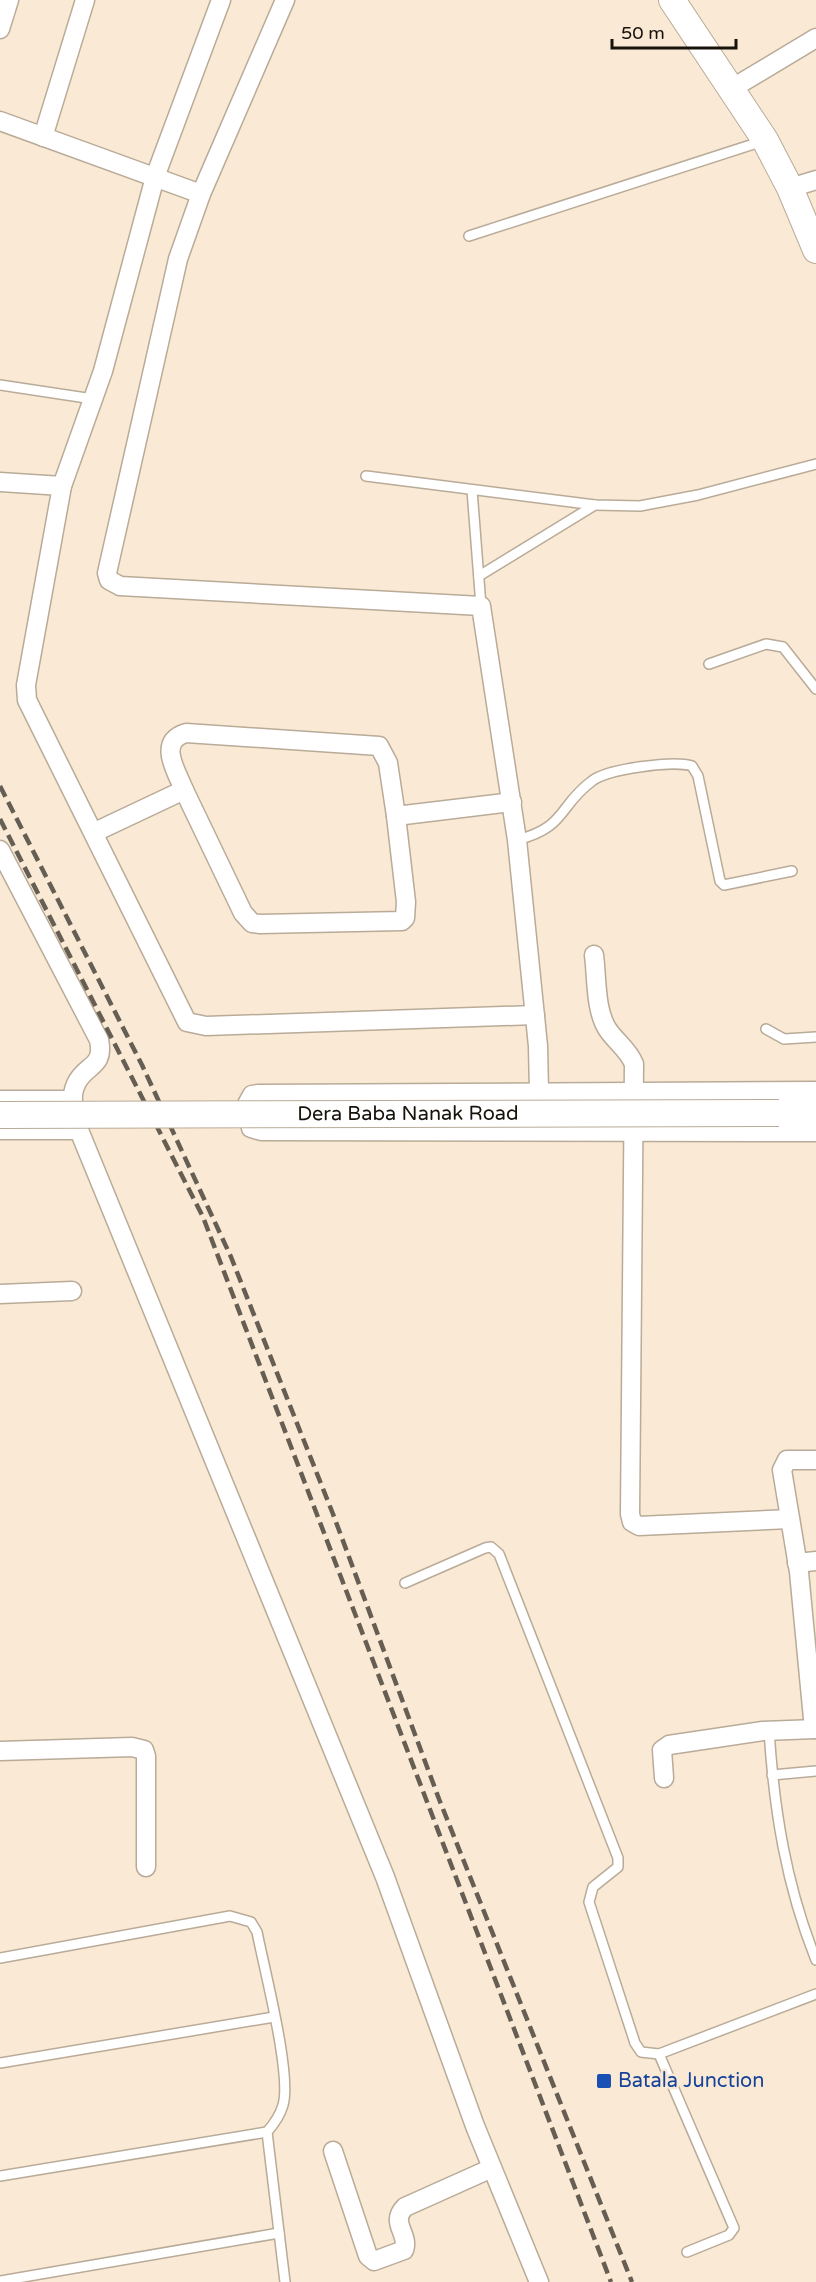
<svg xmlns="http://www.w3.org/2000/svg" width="816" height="2282" viewBox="0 0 816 2282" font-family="'Varela Round',sans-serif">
<rect width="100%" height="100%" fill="#f9e9d5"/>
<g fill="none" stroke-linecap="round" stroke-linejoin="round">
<defs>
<g id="service">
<path d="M469,236L763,141"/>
<path d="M0,385L93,399"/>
<path d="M366,476L595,505L640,506L698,495L816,464"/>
<path d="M472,490L481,606"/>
<path d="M479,576L595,505"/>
<path d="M709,664L766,644L783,647L816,689"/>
<path d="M517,840C567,827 558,806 592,781C607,769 674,760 692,766L698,776L720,881L724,885L792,871"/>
<path d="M766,1029L784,1039L816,1037"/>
<path d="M405,1583L485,1548L491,1547L499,1554L618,1858V1867L593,1887L589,1902L635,2043L641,2052L659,2054L816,1994"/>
<path d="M769,1730C774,1810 786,1885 816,1960"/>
<path d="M772,1775L816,1771"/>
<path d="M0,1958L230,1916L251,1922L257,1932C264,1968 292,2075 283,2105C280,2116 274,2124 267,2132L285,2282"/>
<path d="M659,2054L734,2228L729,2235L687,2252"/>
<path d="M0,2063L274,2017"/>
<path d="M0,2176L267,2132"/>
<path d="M0,2281L279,2233"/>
</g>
<g id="minor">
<path d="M221,0L155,177L103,371L62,486L26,685L27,700L187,1022L206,1026L535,1015"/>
<path d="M285,0L201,194L178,259L107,573L109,580L120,586L481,606L517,840L538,1046L539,1092"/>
<path d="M0,29L9,0"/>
<path d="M731,89L816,38"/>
<path d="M0,121L201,194"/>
<path d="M43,137L85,0"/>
<path d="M790,188L816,180"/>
<path d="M0,482L62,486"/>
<path d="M184,790L243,913L252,923L260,924L402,921L405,918L406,902L396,816"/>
<path d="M95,832L184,790C176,770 157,742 186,733L379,746L388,763L396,816L512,802"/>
<path d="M0,850L99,1040C105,1068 85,1064 76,1084C71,1095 72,1107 74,1118L385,1877L475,2126L539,2282"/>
<path d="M594,955C597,978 595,1011 608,1030C617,1043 628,1049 634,1064L630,1514L632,1522L639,1526L790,1519"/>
<path d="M816,1091L258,1094L252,1095L247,1104L251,1128L261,1131L816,1132"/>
<path d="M0,1100H73"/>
<path d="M0,1130H79"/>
<path d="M0,1294L72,1291"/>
<path d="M797,1563L816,1561"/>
<path d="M814,1729L799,1572L782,1470L787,1460H816"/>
<path d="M0,1751L132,1747L144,1750L146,1756V1867"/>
<path d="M664,1778L662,1750L669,1745L763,1731L816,1729"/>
<path d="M333,2151L368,2256L374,2261L404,2250C410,2234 389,2223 405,2207L492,2168"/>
</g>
<g id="secondary">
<path d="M672,0L765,140L790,188L816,250"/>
<path d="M779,1113L816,1112"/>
</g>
</defs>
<use href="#service" stroke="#b9ab98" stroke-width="12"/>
<use href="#minor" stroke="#b9ab98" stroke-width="21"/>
<use href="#secondary" stroke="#b9ab98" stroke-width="28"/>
<use href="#service" stroke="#fff" stroke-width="9"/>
<use href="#minor" stroke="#fff" stroke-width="18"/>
<use href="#secondary" stroke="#fff" stroke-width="26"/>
<g stroke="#675e53" stroke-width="4.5" stroke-dasharray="12 6" stroke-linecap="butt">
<path d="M0,786L142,1065L231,1257L333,1514L439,1799L632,2282"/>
<path d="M0,819L203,1217L611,2282"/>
</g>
<defs>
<g id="secondary-bridge">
<path id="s1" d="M0,1115L779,1113"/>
</g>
</defs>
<use href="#secondary-bridge" stroke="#b9ab98" stroke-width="28" stroke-linecap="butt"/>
<use href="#secondary-bridge" stroke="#fff" stroke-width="26"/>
</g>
<rect fill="#1a4fb4" stroke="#f9e9d5" stroke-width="2" x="596" y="2073" width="16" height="16" rx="3"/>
<g text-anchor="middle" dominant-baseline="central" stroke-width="5" stroke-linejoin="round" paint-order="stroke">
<g font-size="20" fill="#17120b" stroke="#f9e9d5">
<text stroke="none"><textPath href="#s1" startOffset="408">Dera Baba Nanak Road</textPath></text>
</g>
<g font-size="20" fill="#164399" stroke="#f9e9d5" text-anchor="start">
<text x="618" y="2081">Batala Junction</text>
</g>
</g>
<path d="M612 39v9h124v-9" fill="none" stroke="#17120b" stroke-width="3"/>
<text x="621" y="39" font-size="18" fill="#17120b" stroke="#f9e9d5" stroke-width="4.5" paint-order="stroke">50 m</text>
</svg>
